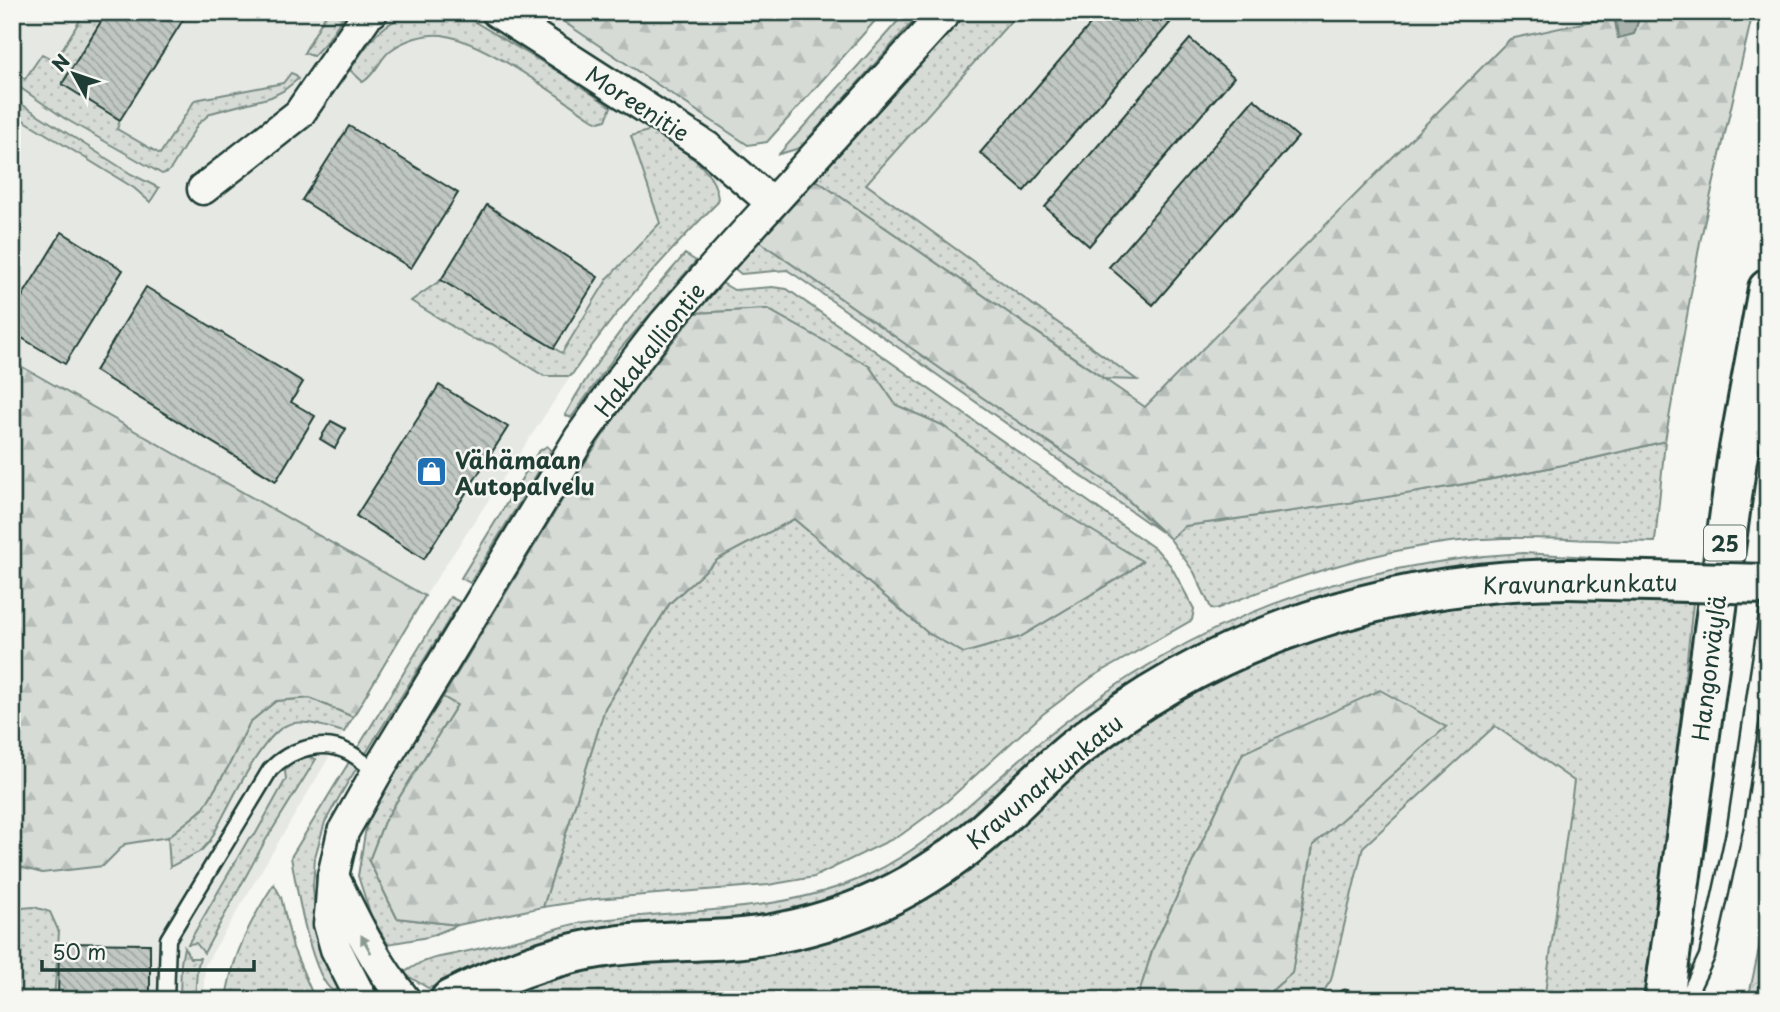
<svg xmlns="http://www.w3.org/2000/svg" width="1780" height="1012" viewBox="0 0 1780 1012" font-family="'Playpen Sans',sans-serif">
<defs>
<pattern id="grass-dots" width="8" height="8" patternUnits="userSpaceOnUse" patternTransform="scale(1.75)"><rect width="8" height="8" fill="#d6dbd6"/><path d="M2 2h.1M6 6h.1" fill="none" stroke="#b7bdb8" stroke-width="1.8" stroke-linecap="round"/></pattern>
<pattern id="forest-firs" width="22" height="20" patternUnits="userSpaceOnUse" patternTransform="scale(1.75)"><rect width="22" height="20" fill="#d6dbd6"/><path d="M5 1l3.5 6h-7zM16 11l3.5 6h-7z" fill="#b7bdb8"/></pattern>
<pattern id="park-crowns" width="20" height="18" patternUnits="userSpaceOnUse" patternTransform="scale(1.75)"><rect width="20" height="18" fill="#d6dbd6"/><path d="M2 6a3 3 0 1 1 6 0M12 15a3 3 0 1 1 6 0" fill="none" stroke="#b7bdb8"/></pattern>
<pattern id="water-ripples" width="26" height="14" patternUnits="userSpaceOnUse" patternTransform="scale(1.75)"><rect width="26" height="14" fill="#aab3ae"/><path d="M2 4q2-2 4 0t4 0M15 11q2-2 4 0t4 0" fill="none" stroke="#8a938e"/></pattern>
<pattern id="building-back-hatch" width="6" height="6" patternUnits="userSpaceOnUse" patternTransform="scale(1.75)"><rect width="6" height="6" fill="#c1c8c3"/><path d="M-1 5l2 2M0 0l6 6M5-1l2 2" fill="none" stroke="#9ca49f"/></pattern>
</defs>
<rect width="100%" height="100%" fill="#f6f6f2"/>
<filter id="ink" filterUnits="userSpaceOnUse"><feTurbulence type="fractalNoise" baseFrequency=".0143" numOctaves="2"/><feDisplacementMap in="SourceGraphic" scale="14" xChannelSelector="R" yChannelSelector="G"/><feConvolveMatrix kernelMatrix="1 2 1 2 8 2 1 2 1" color-interpolation-filters="sRGB"/></filter>
<g filter="url(#ink)">
<g fill="#e6e8e4">
<path d="M32,12H549L748,145L598,335L425,596L12,361V38Z"/>
<path d="M970,12H1635L1510,39L1145,407L816,180Z"/>
<path d="M169,638L353,717L205,965L203,1000H12V817Z"/>
<path d="M1495,726L1574,781L1544,1000H1318L1331,980L1363,847Z"/>
</g>
<g fill="url(#grass-dots)" stroke="#7a8c85" stroke-width="2">
<path d="M85,12H107L62,84L120,120L117,129L160,154L195,100L283,83L291,73L296,75L298,79L283,91L271,97L211,113L198,124L172,167L168,172L162,174L64,118L12,82V69L25,79L42,54L55,61Z"/>
<path d="M327,12H346L327,41L313,56L304,53Z"/>
<path d="M418,12H452L463,15L564,75L611,107L606,120L599,122L592,119C554,94 486,42 442,35C426,33 404,40 391,50C380,58 377,73 363,82L350,70C370,40 381,21 418,12Z"/>
<path d="M906,12H921L800,148L779,154Z"/>
<path d="M967,12H1019L866,184L1137,380L1105,379L816,180Z"/>
<path d="M12,98L131,174L159,188L150,202L134,188L12,113Z"/>
<path d="M651,130C676,147 718,167 718,202C665,255 613,312 571,376H544L492,344L473,339L411,301L441,280L562,353L608,278L660,223L631,136Z"/>
<path d="M759,241L961,383L1112,485L1161,532L798,277L787,270L741,274L735,269Z"/>
<path d="M685,254L696,261L620,349L571,418L565,415C597,355 641,305 685,254Z"/>
<path d="M722,283L734,290L772,287L787,289L1157,550L1171,566L1194,609L1192,620L1092,677L1043,714L946,802L901,835L814,877L768,885L595,899L543,907L605,708L670,603L718,559L794,519L928,633L964,653L1020,637L1127,573L1142,562L1050,506L942,425L896,405L869,366L767,309L696,313Z"/>
<path d="M1665,441L1655,542C1605,541 1555,537 1505,538C1406,540 1306,571 1216,609L1211,608L1194,572L1170,539L1185,526C1346,504 1507,482 1665,441Z"/>
<path d="M547,446L551,451L470,583L461,578L538,452Z"/>
<path d="M1523,553L1590,557L1589,563L1482,566L1402,576L1340,593L893,875L841,897L788,913L746,919L637,926L455,982L428,988L403,973L420,963L435,958C467,952 498,944 528,937C548,932 567,924 586,922C680,908 779,916 868,875C939,842 991,781 1051,733C1194,619 1341,564 1523,553Z"/>
<path d="M1534,595L1693,603L1650,1000H1544L1574,781L1495,726L1363,847L1331,980L1318,1000H1261L1292,973L1313,845L1445,727L1243,753L1153,948L1137,1000H489L551,975L630,959L750,951L1057,783L1190,689L1254,659L1382,615Z"/>
<path d="M450,597L460,602L345,787L325,822L315,857L313,887L316,924L340,988L333,991C311,977 296,884 291,857Z"/>
<path d="M443,697L457,705L384,822L369,861L397,918L458,925L428,937L388,944L371,916L358,876L366,827L386,786Z"/>
<path d="M310,698L353,717L344,732C327,728 302,717 285,726C258,740 226,813 210,841L201,851L170,867L168,837L203,809L228,767L250,722L276,701Z"/>
<path d="M305,756L316,759L264,843L204,953L196,943L188,944L249,838L255,835L286,779L285,771L291,764Z"/>
<path d="M274,884L281,897L293,948L315,1000H226C231,958 251,919 274,884Z"/>
<path d="M34,907L50,912L59,932L54,1000H12V915L22,908Z"/>
<path d="M184,947L190,958H200L197,969L195,1000H180L181,963Z"/>
</g>
<g fill="url(#forest-firs)" stroke="#7a8c85" stroke-width="2">
<path d="M549,12H883L767,142L748,145Z"/>
<path d="M1641,12H1753L1700,242L1665,441C1507,482 1346,504 1185,526L1170,539L1112,485L961,383L759,241L816,180L1145,407L1510,39L1614,16L1618,38L1634,34Z"/>
<path d="M767,309L869,366L896,405L942,425L1050,505L1142,561L1127,573L1020,637L964,653L928,633L794,519L718,559L670,603L605,708L543,907L458,925L397,918L369,861L384,822L457,705L443,697L587,459L637,385L696,313Z"/>
<path d="M12,361L425,596L353,717L310,698L276,701L250,722L228,767L203,809L168,837L125,844L103,866L42,873L12,865Z"/>
<path d="M1380,690L1446,727L1313,845L1292,973L1261,1000H1137L1153,948L1243,753Z"/>
</g>
<path fill="url(#park-crowns)" stroke="#7a8c85" stroke-width="2" d="M1768,907V1000H1748Z"/>
<path fill="url(#water-ripples)" stroke="#72847d" stroke-width="2" d="M1615,12H1641L1634,34L1618,38Z"/>
<g fill="url(#building-back-hatch)" stroke="#1f3d34" stroke-width="2">
<path d="M107,12H188L120,120L62,84Z"/>
<path d="M1101,12H1157L1170,23L1024,191L980,153Z"/>
<path d="M1190,39L1234,77L1089,246L1045,207Z"/>
<path d="M1254,99L1298,137L1153,305L1109,267Z"/>
<path d="M349,126L458,193L411,268L302,200Z"/>
<path d="M487,205L598,277L554,348L441,280Z"/>
<path d="M62,232L123,270L65,364L12,332V313Z"/>
<path d="M146,287L303,382L291,402L315,416L276,481L95,371Z"/>
<path d="M439,385L508,427L424,559L356,516Z"/>
<path d="M331,421L346,429L335,448L320,439Z"/>
<path d="M59,943L150,944V1000H58Z"/>
</g>
<g fill="none" stroke-linecap="round" stroke-linejoin="round">
<defs>
<g id="lane">
<path d="M166,1000L168,939L270,770C290,749 323,738 350,753C359,758 368,766 377,772"/>
<path d="M1343,1000L1345,998L1347,1000"/>
<path d="M1686,1000L1707,956L1735,828L1768,608"/>
</g>
<g id="street">
<path d="M497,12L707,147L772,203"/>
<path d="M203,189L299,114L367,15L372,12"/>
<path d="M333,876C355,921 374,961 405,1000"/>
<path d="M362,1000L336,949L329,924L331,904L333,876L343,832L377,772L579,439L623,377L664,324L716,265L946,12"/>
</g>
<path id="secondary" d="M450,1000C501,974 555,953 613,946C655,940 699,942 742,938C784,934 828,922 867,906C908,889 948,863 982,834C1014,806 1043,774 1077,747C1214,636 1394,579 1569,579"/>
<path id="highway" d="M1664,1000L1737,460L1768,289"/>
</defs>
<use href="#lane" stroke="#1f3d34" stroke-width="19"/>
<use href="#street" stroke="#1f3d34" stroke-width="35"/>
<use href="#secondary" stroke="#1f3d34" stroke-width="44"/>
<use href="#highway" stroke="#1f3d34" stroke-width="44"/>
<use href="#lane" stroke="#f6f6f2" stroke-width="14"/>
<use href="#street" stroke="#f6f6f2" stroke-width="30"/>
<use href="#secondary" stroke="#f6f6f2" stroke-width="38"/>
<use href="#highway" stroke="#f6f6f2" stroke-width="38"/>
<defs>
<path id="secondary-bridge" d="M1569,579L1768,584"/>
</defs>
<use href="#secondary-bridge" stroke="#1f3d34" stroke-width="44" stroke-linecap="butt"/>
<use href="#secondary-bridge" stroke="#f6f6f2" stroke-width="38"/>
</g>
<defs><path id="oneway-solid" d="M-6-.8H1V-3.2L6.5 0L1 3.2V.8H-6Z" transform="scale(1.75)"/></defs>
<use fill="#8a9a93" href="#oneway-solid" transform="translate(366 944) rotate(-119)"/>
</g>
<defs>
<symbol id="shop-square" viewBox="-11 -11 22 22"><rect x="-9" y="-9" width="18" height="18" rx="4" fill="#1f6fb2" stroke="#f6f6f2"/><path d="M-5-2.5h2.3a2.7 3.5 0 0 1 5.4 0H5L5.5 6h-11ZM-1.5-2.5h3a1.5 2.3 0 0 0-3 0Z" fill="#fff"/></symbol>
</defs>
<g fill-rule="evenodd">
<use href="#shop-square" x="414" y="454" width="35" height="35"/>
</g>
<g text-anchor="middle" dominant-baseline="central" stroke-width="5" stroke-linejoin="round" paint-order="stroke">
<rect fill="#f6f6f2" stroke="#60746d" stroke-width="2" x="1704" y="525.5" width="42" height="35" rx="5"/>
<g font-size="21" font-weight="bold" fill="#1f3d34">
<text x="1725" y="543">25</text>
</g>
<g font-size="23" fill="#1f3d34" stroke="#f6f6f2">
<text transform="translate(638 103) rotate(33)">Moreenitie</text>
<text transform="translate(649 349) rotate(-52)">Hakakalliontie</text>
<text transform="translate(1580 583) rotate(-1)">Kravunarkunkatu</text>
<text transform="translate(1708 668) rotate(-83)">Hangonväylä</text>
<text transform="translate(1044 781) rotate(-40)">Kravunarkunkatu</text>
</g>
<g font-size="23" font-weight="bold" fill="#1f3d34" stroke="#f6f6f2" text-anchor="start">
<text x="455" y="459">Vähämaan<tspan x="455" dy="26">Autopalvelu</tspan></text>
</g>
</g>
<rect width="1780" height="1012" fill="none" stroke="#f6f6f2" stroke-width="42"/>
<rect x="21" y="21" width="1738" height="970" fill="none" stroke="#1f3d34" stroke-width="2.5" filter="url(#ink)"/>
<g transform="translate(74 74) rotate(310)" stroke="#f6f6f2" stroke-width="5" paint-order="stroke">
<path d="M0-5L12 26L0 18L-12 26Z" fill="#1f3d34"/>
<text y="-10" font-size="19" font-weight="bold" text-anchor="middle" fill="#1f3d34">N</text>
</g>
<path d="M42 960v10h212v-10" fill="none" stroke="#1f3d34" stroke-width="3.5"/>
<text x="52" y="960" font-size="21" fill="#1f3d34" stroke="#f6f6f2" stroke-width="5" paint-order="stroke">50 m</text>
</svg>
